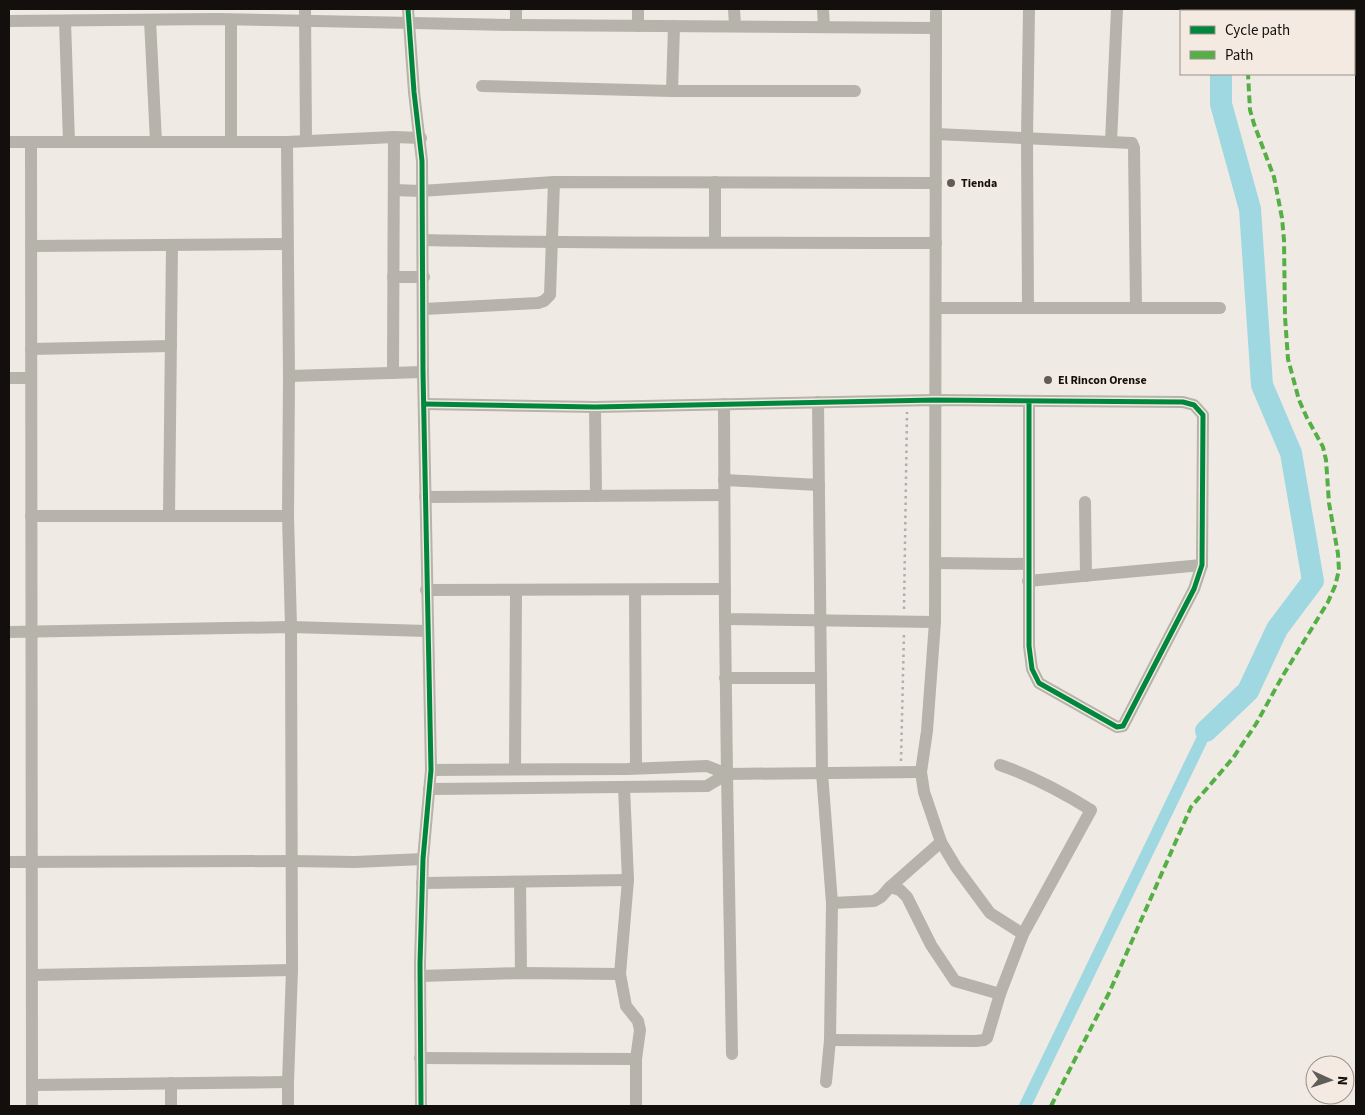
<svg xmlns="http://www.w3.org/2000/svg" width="1365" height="1115" viewBox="0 0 1365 1115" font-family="'Source Sans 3',sans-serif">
<rect width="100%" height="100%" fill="#f0eae5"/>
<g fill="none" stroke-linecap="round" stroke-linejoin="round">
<path stroke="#a0d8e2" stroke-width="12" d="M1025,1106L1206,731"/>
<g stroke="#a0d8e2" stroke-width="22">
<path d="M1219,9L1220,11"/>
<path d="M1206,731L1248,691L1277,629L1313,581L1291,453L1262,385L1250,209L1221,104V74"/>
</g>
<g stroke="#b1aea9" stroke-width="2.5" stroke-dasharray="2.5 4" stroke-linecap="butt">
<path d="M904,609L907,412"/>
<path d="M901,761L904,632"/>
</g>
<g stroke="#b5b3aa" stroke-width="12">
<path d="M305,9L306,141"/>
<path d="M408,9L414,92L422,161L423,372L431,770L423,859L420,964L421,1106"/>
<path d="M638,9V26"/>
<path d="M734,9L735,26"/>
<path d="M823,9L824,27"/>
<path d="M936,9L935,622L927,731L921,772L924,792L941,842L956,867L990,913L1023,934"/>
<path d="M150,20L156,142"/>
<path d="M9,21L216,19L516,25L936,28"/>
<path d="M65,21L69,142"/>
<path d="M516,25V9"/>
<path d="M482,86L672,91H855"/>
<path d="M672,91L674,26"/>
<path d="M936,134L1132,143L1134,148L1136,308"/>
<path d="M9,142H287L394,137L421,138"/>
<path d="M31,142L32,1106"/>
<path d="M231,142V20"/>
<path d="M287,142L289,376L288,516L291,627L292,970L288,1082V1106"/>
<path d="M1111,142L1117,9"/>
<path d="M715,182V242"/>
<path d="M394,190L421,191L554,182L936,183"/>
<path d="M423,240C594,244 765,242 936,243"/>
<path d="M31,246L287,244"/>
<path d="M393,277H424"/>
<path d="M936,308H1220"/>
<path d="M1028,308L1027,138L1029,9"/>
<path d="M424,309L538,303L544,301L550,295L554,182"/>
<path d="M31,349L171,346"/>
<path d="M393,373L394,137"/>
<path d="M289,376L423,372"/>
<path d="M9,378H31"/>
<path d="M818,402L822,773L832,903L830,1040L826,1082"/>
<path d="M424,404L595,407L935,400L1183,402L1194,405L1203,415L1202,565L1194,589L1123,726L1117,727L1039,683L1032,669L1029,646V401"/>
<path d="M724,404L725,619L935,622"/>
<path d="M595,407L596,496"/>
<path d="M724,480L819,485"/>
<path d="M425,497L724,495"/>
<path d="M1085,502L1086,576"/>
<path d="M31,516H288"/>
<path d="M169,516L172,245"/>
<path d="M935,563L1029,564"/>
<path d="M1028,581L1202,565"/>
<path d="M426,590L725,589"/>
<path d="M635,590L636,768"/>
<path d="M725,619L727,774L921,772"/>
<path d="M9,632L291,627L427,631"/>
<path d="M725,678H821"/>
<path d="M515,769L516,590"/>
<path d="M727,774L732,1054"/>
<path d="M624,787L628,880L620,974L626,1006L638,1021L640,1030L636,1059V1106"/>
<path d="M429,789L707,786L727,774L707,766L627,769L431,770"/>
<path d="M9,862L291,861L355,862L423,859"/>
<path d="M520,882L521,973"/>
<path d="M422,883L628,880"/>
<path d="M890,887L900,890L907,897L931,945L955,981L1000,994"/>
<path d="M832,903L874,901L881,897L890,887L941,842"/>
<path d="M32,975L292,970"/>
<path d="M420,976L521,973L620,974"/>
<path d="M830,1040L976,1041L984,1040L987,1038L1000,994L1023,934L1091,810C1062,792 1032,776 1000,765"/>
<path d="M420,1058L636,1059"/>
<path d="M171,1083V1106"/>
<path d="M32,1085L288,1082"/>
</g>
<g stroke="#54b044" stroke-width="4" stroke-dasharray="8 4" stroke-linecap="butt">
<path d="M1250,11V9"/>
<path d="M1051,1106L1109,993L1191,807L1233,758L1256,724L1282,677L1328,602L1335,586L1339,570L1338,554L1329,503L1326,460L1323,447L1307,418L1299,400L1288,359L1285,317L1284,240L1282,218L1274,177L1254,124L1250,110L1248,74"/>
</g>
<defs>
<g id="cycleway">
<path d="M408,9L414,92L422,161L423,372L431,770L423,859L420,964L421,1106"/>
<path d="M424,404L595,407L935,400L1183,402L1194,405L1203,415L1202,565L1194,589L1123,726L1117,727L1039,683L1032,669L1029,646V401"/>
</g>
</defs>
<use href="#cycleway" stroke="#f4eae1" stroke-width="8"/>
<use href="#cycleway" stroke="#00873e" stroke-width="5"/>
</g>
<g fill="#605c58" stroke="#f4eae1" stroke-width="2">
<circle cx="951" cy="183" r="5"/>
<circle cx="1048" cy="380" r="5"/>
</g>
<g text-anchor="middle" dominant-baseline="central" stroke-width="5" stroke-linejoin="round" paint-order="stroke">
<g font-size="12" font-weight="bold" fill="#120f0c" stroke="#f4eae1" text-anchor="start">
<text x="961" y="183">Tienda</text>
<text x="1058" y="380">El Rincon Orense</text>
</g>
</g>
<rect width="1365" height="1115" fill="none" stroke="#120f0c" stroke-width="20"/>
<rect x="1180" y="10" width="175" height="65" fill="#f4eae1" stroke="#9a928c"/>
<rect x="1190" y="26" width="25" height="8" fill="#00873e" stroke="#9a928c"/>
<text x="1225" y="35" font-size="15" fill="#120f0c">Cycle path</text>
<rect x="1190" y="51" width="25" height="8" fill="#54b044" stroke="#9a928c"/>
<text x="1225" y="60" font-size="15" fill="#120f0c">Path</text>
<g transform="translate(1330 1080) rotate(93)"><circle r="24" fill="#f4eae1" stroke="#9a928c"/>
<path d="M0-4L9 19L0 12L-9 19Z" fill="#605c58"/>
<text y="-8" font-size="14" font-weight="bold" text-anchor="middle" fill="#120f0c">N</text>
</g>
</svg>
